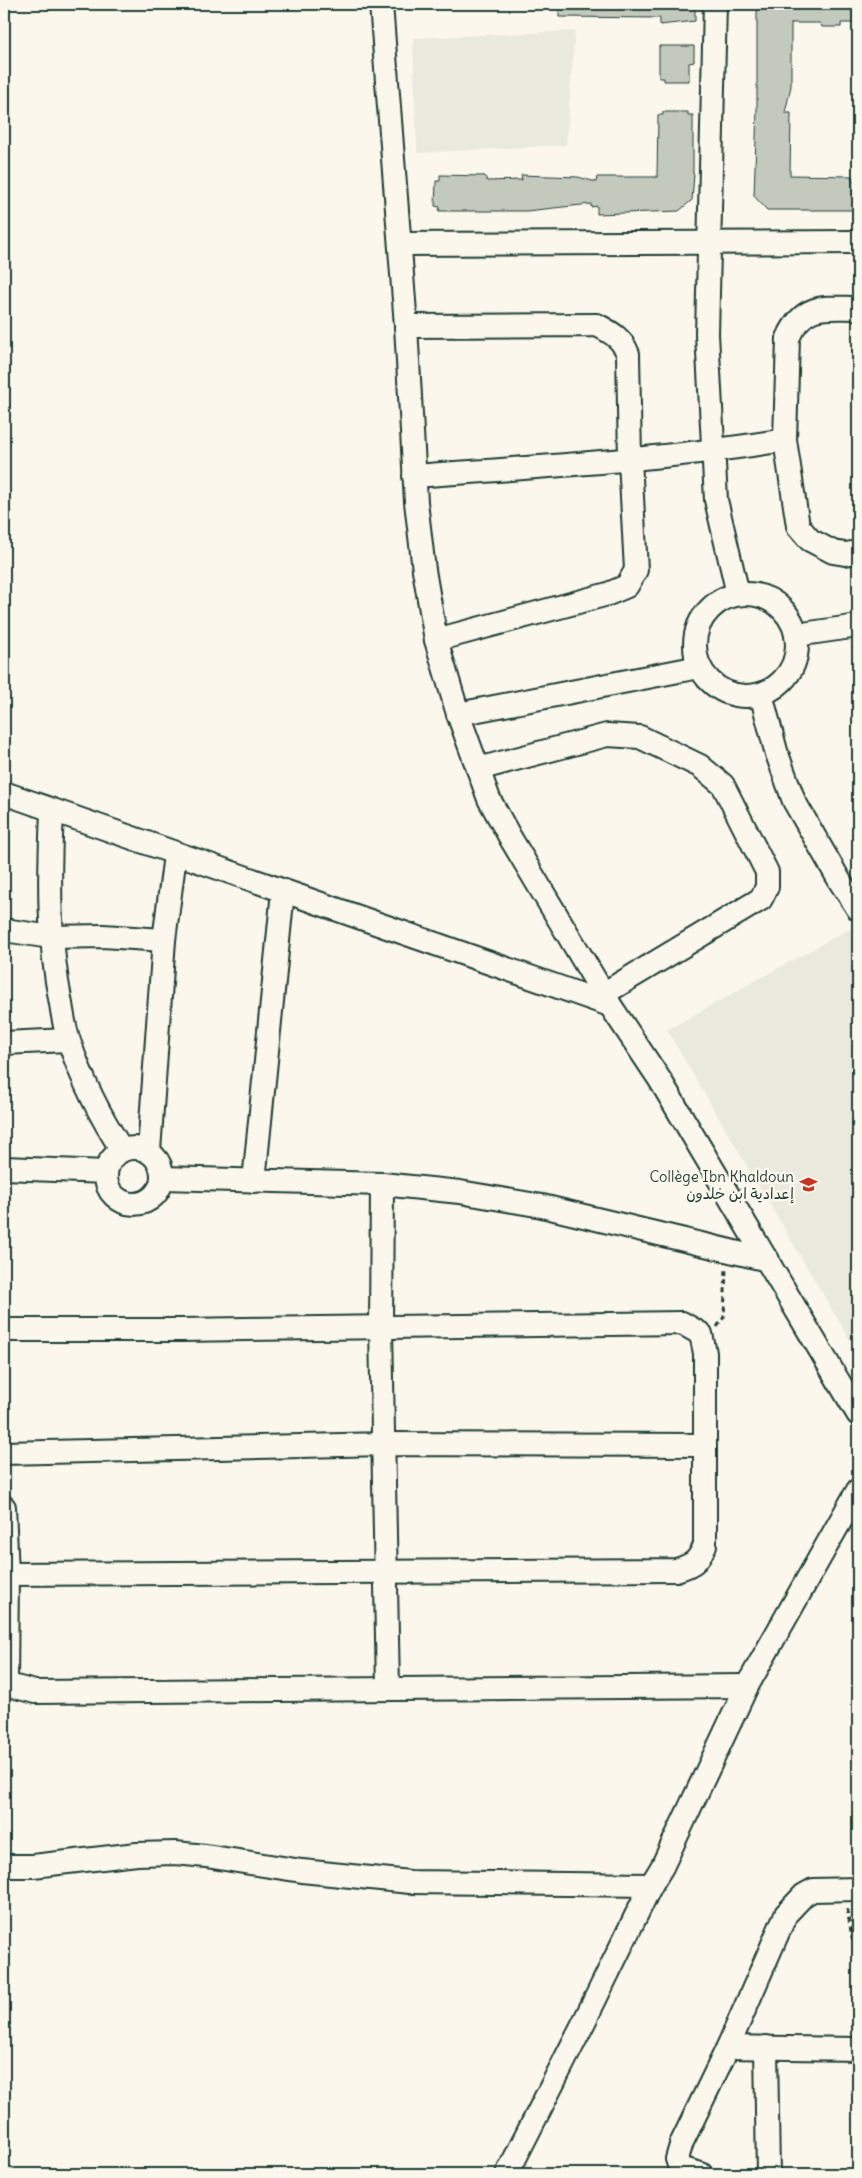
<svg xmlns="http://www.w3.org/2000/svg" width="862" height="2178" viewBox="0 0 862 2178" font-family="Delius,'Playpen Sans Arabic',sans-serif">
<rect width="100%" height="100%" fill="#fbf7ec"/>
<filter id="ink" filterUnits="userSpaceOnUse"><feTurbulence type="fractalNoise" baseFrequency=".02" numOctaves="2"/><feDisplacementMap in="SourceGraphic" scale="10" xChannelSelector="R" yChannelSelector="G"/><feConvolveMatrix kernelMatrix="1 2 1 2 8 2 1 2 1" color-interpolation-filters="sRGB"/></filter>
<g filter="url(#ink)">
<g fill="#eae9de">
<path d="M575,31L566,145L417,153L413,38Z"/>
<path d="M849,929L858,943V1345L850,1340L667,1030Z"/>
</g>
<g fill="#c4c9be" stroke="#1f3d34">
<path d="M559,4H695V21L660,25V18L559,17Z"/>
<path d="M757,4H858V18H855L854,23H841V27H822L820,23H791V86L785,113H791L790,175L852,176V181H856V210H767L754,196L757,109Z"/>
<path d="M659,46H694V62L689,63V81H664V78H659Z"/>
<path d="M663,112H688V115H693V174H694L692,200L679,211L597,214V206L591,207V204L526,211H439L440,207L435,206L436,181H440V175L485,176L487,181L522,180L521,175L578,177L596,182L597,177H657L658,115H663Z"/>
</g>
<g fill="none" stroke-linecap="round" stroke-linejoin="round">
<defs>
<g id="minor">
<path d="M381,4L406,326L416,502L424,570L436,640L458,714L489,799L511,839L610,1005L660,1080L858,1414"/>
<path d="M715,4L707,334L716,500L738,594"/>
<path d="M400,244L858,242"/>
<path d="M858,308C825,308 804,302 788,338L785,440L798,526L810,540L833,552L845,554L858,552"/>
<path d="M406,326L597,325C612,333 622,338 628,354L630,460L636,570L627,586L608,594L436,640"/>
<path d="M414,476C538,467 662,460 785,440"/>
<circle cx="746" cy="645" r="51"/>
<path d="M796,635L858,626"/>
<path d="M761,694L776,751L794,801L841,883L858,909"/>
<path d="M458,714L699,667"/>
<path d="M478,769L607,735L640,737L700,766L723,785L767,872V887L761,899L603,994"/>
<path d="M4,793L610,1005"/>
<path d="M52,812C49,877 48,940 61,1004C63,1017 65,1030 69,1041C82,1080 100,1116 122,1150"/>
<path d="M4,930L51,937L103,936L164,940"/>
<path d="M4,1043L68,1040"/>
<circle cx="134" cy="1176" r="28"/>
<path d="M149,1151L164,940L175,855"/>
<path d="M4,1168L106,1172"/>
<path d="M163,1178L382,1184L460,1192L542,1206L768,1260"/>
<path d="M254,1181L283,891"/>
<path d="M382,1184L381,1328L388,1688"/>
<path d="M4,1330H181L682,1323L701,1334L705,1353V1545C698,1562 693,1565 676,1570L7,1574"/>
<path d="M4,1453L384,1444L705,1445"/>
<path d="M4,1507L7,1574L6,1684"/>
<path d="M4,1684L35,1692L747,1686"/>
<path d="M4,1866H33L137,1854L175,1853L206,1856L302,1871L410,1882L651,1885"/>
<path d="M728,2047L858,2049"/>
<path d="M766,2047L768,2174"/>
<path d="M507,2174L584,2022L651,1885L662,1867L747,1686L858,1490"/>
<path d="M701,2174L680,2168L677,2159L682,2142L728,2047L786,1914L804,1895L813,1890L858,1889"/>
</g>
</defs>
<use href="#minor" stroke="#1f3d34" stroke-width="26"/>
<g stroke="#1f3d34" stroke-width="3" stroke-dasharray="5 4" stroke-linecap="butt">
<path d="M717,1327L724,1317L726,1268"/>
<path d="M847,1909L858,1970"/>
</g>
<use href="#minor" stroke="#fbf7ec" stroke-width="22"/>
</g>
</g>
<defs>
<symbol id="school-bare" viewBox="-9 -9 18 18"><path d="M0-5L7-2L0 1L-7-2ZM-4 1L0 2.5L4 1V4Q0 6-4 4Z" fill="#c8321e" stroke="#fbf7ec" stroke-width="2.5" paint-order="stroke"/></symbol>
</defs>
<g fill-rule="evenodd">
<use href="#school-bare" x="796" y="1172" width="25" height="25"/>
</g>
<g text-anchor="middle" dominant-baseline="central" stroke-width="5" stroke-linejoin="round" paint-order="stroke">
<g font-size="15" fill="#1f3d34" stroke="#fbf7ec" text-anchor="end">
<text x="794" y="1176">Collège Ibn Khaldoun<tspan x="794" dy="17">إعدادية ابن خلدون</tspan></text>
</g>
</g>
<rect width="862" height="2178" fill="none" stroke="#fbf7ec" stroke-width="20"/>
<rect x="10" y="10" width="842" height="2158" fill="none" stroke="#1f3d34" stroke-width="2" filter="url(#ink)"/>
</svg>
